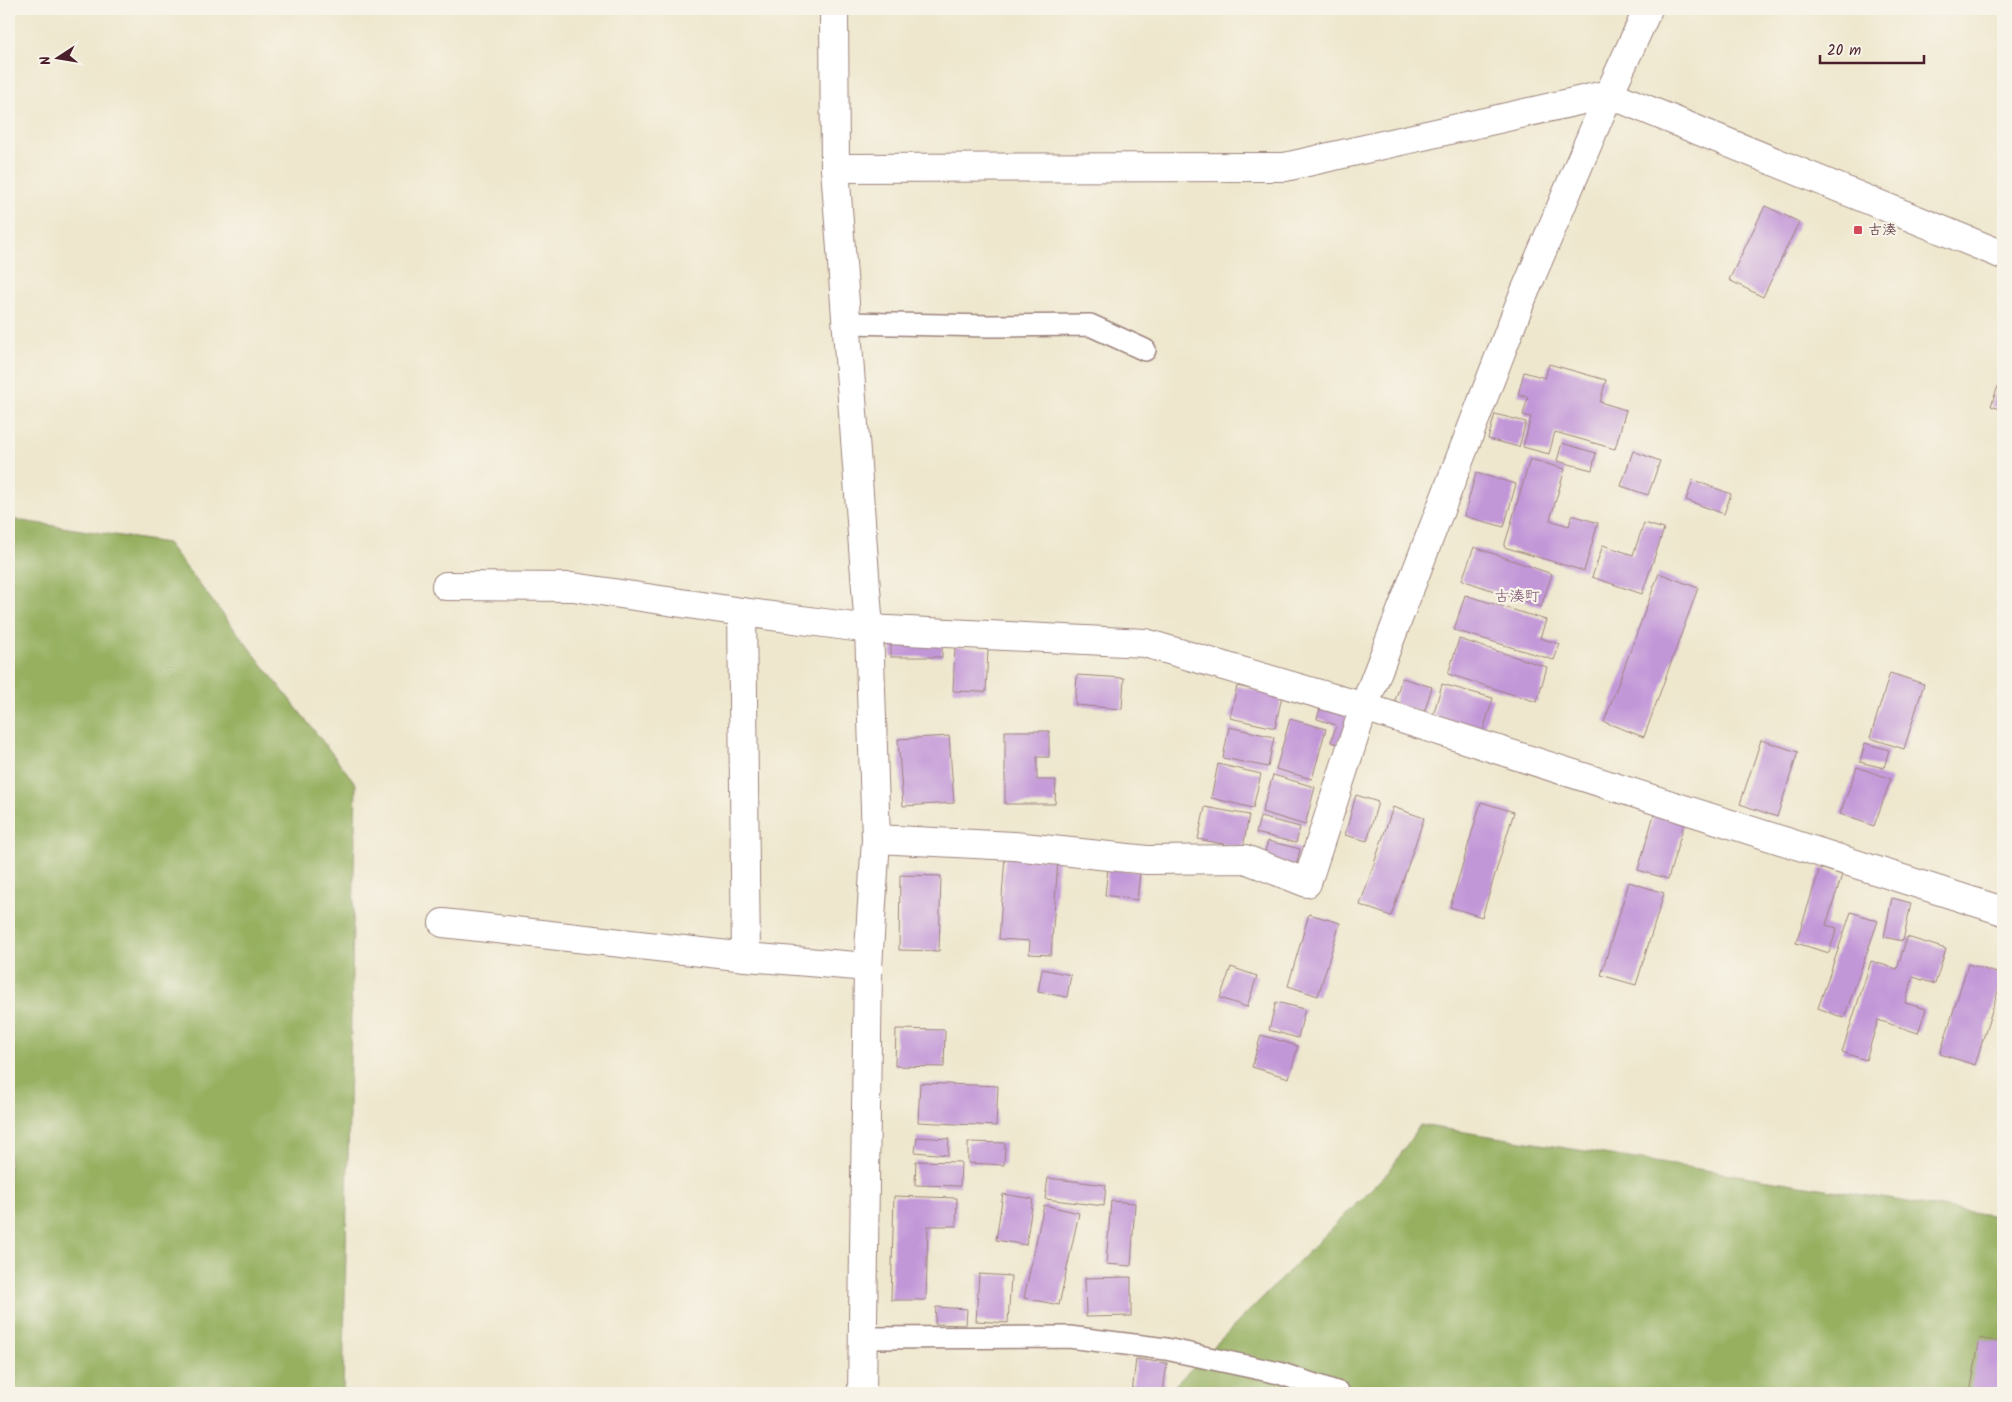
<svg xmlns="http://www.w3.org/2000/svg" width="2012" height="1402" viewBox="0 0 2012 1402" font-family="Kalam,'Klee One',sans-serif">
<rect width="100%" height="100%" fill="#f7f3e8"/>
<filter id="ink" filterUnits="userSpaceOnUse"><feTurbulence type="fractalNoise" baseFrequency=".02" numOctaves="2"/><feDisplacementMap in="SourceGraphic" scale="10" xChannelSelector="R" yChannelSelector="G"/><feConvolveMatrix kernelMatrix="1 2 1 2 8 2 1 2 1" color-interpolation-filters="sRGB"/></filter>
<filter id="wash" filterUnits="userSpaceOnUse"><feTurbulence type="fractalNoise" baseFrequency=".0096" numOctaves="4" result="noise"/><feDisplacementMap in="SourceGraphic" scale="20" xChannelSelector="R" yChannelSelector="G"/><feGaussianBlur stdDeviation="1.12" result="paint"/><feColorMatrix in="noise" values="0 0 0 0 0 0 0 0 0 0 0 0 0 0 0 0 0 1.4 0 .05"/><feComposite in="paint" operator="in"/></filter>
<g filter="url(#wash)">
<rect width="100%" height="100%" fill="#eee7cd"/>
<g fill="#96b061" stroke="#706846">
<path d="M9,519L167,543L356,784L343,1393H9Z"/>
<path d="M1420,1125L2003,1217V1393H1167L1390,1170Z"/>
</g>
<g id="blocks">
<g fill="#c297d8">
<path d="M1765,206L1799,222L1763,297L1729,280Z"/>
<path d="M1549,364L1606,380L1600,402L1626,410L1615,449L1555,432L1549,454L1523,447L1531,417L1523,415L1528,397L1518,395L1524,372L1545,378Z"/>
<path d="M2003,372V410L1991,406Z"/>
<path d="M1495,414L1526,422L1519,447L1488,439Z"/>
<path d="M1562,443L1596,453L1592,470L1557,461Z"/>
<path d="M1633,451L1660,461L1648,495L1621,486Z"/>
<path d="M1530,459L1565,469L1550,520L1569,526L1572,515L1598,523L1584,571L1504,547Z"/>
<path d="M1476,473L1516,484L1504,527L1464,516Z"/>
<path d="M1693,480L1731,494L1724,514L1686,500Z"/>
<path d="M1644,523L1664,529L1642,594L1592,577L1603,545L1633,555Z"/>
<path d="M1474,547L1552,574L1541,607L1462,580Z"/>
<path d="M1659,573L1698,588L1644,737L1604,722Z"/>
<path d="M1465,595L1546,620L1540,638L1560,644L1554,660L1454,630Z"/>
<rect x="891" y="638" width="51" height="19"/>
<path d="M1459,639L1547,667L1537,702L1448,674Z"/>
<path d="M955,647L988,649L986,692L953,691Z"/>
<path d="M1890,673L1924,684L1904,749L1870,738Z"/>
<path d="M1077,675L1124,678L1122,709L1075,705Z"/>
<path d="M1402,678L1432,687L1424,713L1394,704Z"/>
<path d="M1442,684L1493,698L1483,731L1433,716Z"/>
<path d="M1237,686L1282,696L1275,728L1230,718Z"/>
<path d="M1322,701L1357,711L1348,747L1331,742L1336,725L1317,719Z"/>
<path d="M1290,719L1326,729L1312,779L1276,769Z"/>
<path d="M1229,727L1274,737L1268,767L1223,758Z"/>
<path d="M1005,731H1049V757H1037V780H1056L1055,804H1005Z"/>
<path d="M949,736L954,803L903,806L898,739Z"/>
<path d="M1761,740L1798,752L1777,817L1740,804Z"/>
<path d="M1865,743L1889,750L1884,768L1860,762Z"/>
<path d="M1218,764L1261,774L1253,808L1211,798Z"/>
<path d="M1857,767L1891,779L1874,826L1840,814Z"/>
<path d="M1273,775L1315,787L1305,825L1262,812Z"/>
<path d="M1356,795L1378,802L1367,841L1345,835Z"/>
<path d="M1481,802L1514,812L1482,917L1450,907Z"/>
<path d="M1205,807L1249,815L1243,848L1198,839Z"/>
<path d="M1393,807L1424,818L1391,916L1360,905Z"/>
<path d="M1655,811L1685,821L1668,879L1638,870Z"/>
<path d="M1260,817L1300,827L1296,843L1256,833Z"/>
<path d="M1268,841L1300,849L1296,867L1263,858Z"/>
<path d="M1005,856L1058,860L1051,955L1029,954L1030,941L999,939Z"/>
<path d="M1108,868L1140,872L1137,900L1105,895Z"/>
<path d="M1820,868L1842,875L1826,925L1837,928L1829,953L1796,943Z"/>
<path d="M900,875L941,876L939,951L899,950Z"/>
<path d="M1629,882L1664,893L1636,985L1601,975Z"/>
<path d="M1892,898L1911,903L1903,941L1884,937Z"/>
<path d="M1851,912L1878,921L1844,1018L1818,1008Z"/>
<path d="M1309,914L1340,923L1318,996L1288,986Z"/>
<path d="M1907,937L1946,949L1935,984L1913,977L1905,1003L1926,1009L1918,1033L1878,1020L1866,1060L1842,1052L1871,961L1897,969Z"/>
<path d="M1968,964L2003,975L1975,1065L1940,1054Z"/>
<path d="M1231,967L1257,976L1247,1007L1220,998Z"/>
<path d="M1042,969L1071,975L1067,997L1038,992Z"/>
<path d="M1276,1002L1305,1009L1298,1038L1269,1030Z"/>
<path d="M896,1029L945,1030L944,1067L895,1066Z"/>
<path d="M1261,1035L1298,1046L1289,1078L1252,1067Z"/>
<path d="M920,1083L998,1086L996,1126L918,1122Z"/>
<path d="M917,1137L949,1139L948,1155L915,1152Z"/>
<path d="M968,1142L1005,1143L1004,1165L968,1163Z"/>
<path d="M916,1161L961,1162L960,1186L915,1185Z"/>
<path d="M1048,1178L1106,1185L1104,1206L1045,1199Z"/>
<path d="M1003,1194L1033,1199L1026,1245L996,1240Z"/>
<path d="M894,1196L957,1198L956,1226H928L926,1300H891Z"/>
<path d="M1111,1201L1135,1203L1131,1266L1106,1264Z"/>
<path d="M1044,1205L1079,1213L1059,1305L1024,1298Z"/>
<path d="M979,1274L1011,1276L1008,1323L976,1321Z"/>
<path d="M1131,1277V1316L1086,1317L1085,1278Z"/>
<path d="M936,1307L967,1309L966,1325L935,1324Z"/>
<path d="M1980,1338L2003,1343V1380L2001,1393H1970Z"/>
<path d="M1136,1359L1167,1363L1163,1393H1132Z"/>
<path d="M987,1390L1005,1392V1393H987Z"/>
</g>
</g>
</g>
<g filter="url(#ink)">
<use href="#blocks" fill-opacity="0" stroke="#9c837c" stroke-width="1"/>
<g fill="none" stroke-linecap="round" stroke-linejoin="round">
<defs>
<g id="service">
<path d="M847,323L990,326L1090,325L1145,350"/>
<path d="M864,1338L1069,1337L1166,1349L1279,1373L1339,1393"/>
</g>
<g id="minor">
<path d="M834,9L835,168L869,629L876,839L868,967L862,1393"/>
<path d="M1648,9L1609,94L1520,303L1364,707L2003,911"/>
<path d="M446,586L573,587L742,612L869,629L1145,643L1364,707L1307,883L1245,859L1147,860L1014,846L876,839"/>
<path d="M742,612L746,957"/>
<path d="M443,923L746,957L868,967"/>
</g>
<path id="tertiary" d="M835,168L1285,167L1609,94L2003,255"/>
</defs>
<use href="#service" stroke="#9c837c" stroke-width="24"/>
<use href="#minor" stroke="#9c837c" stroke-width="30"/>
<use href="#tertiary" stroke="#9c837c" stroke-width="30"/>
<use href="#service" stroke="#fff" stroke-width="21"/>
<use href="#minor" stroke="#fff" stroke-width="28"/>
<use href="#tertiary" stroke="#fff" stroke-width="28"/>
</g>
</g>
<rect fill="#d1495b" stroke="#f7f3e8" stroke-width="2" x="1853" y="225" width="10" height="10" rx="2.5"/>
<g text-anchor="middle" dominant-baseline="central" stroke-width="4.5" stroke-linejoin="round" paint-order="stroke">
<g font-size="14" fill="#4a1f2b" stroke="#f7f3e8" text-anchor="start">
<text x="1868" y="230">古湊</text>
</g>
<g font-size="15" fill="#744968" stroke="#f7f3e8">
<text x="1517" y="597">古湊町</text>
</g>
</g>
<rect width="2012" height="1402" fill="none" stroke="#f7f3e8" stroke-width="30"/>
<g transform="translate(58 58) rotate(258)" stroke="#f7f3e8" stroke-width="4" paint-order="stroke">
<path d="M0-4L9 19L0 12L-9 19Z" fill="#4a1f2b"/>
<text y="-8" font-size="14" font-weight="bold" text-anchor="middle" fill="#4a1f2b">N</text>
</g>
<path d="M1820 55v8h104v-8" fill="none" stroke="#4a1f2b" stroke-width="2.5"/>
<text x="1827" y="55" font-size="15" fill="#4a1f2b" stroke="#f7f3e8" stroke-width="4" paint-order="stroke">20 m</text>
</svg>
